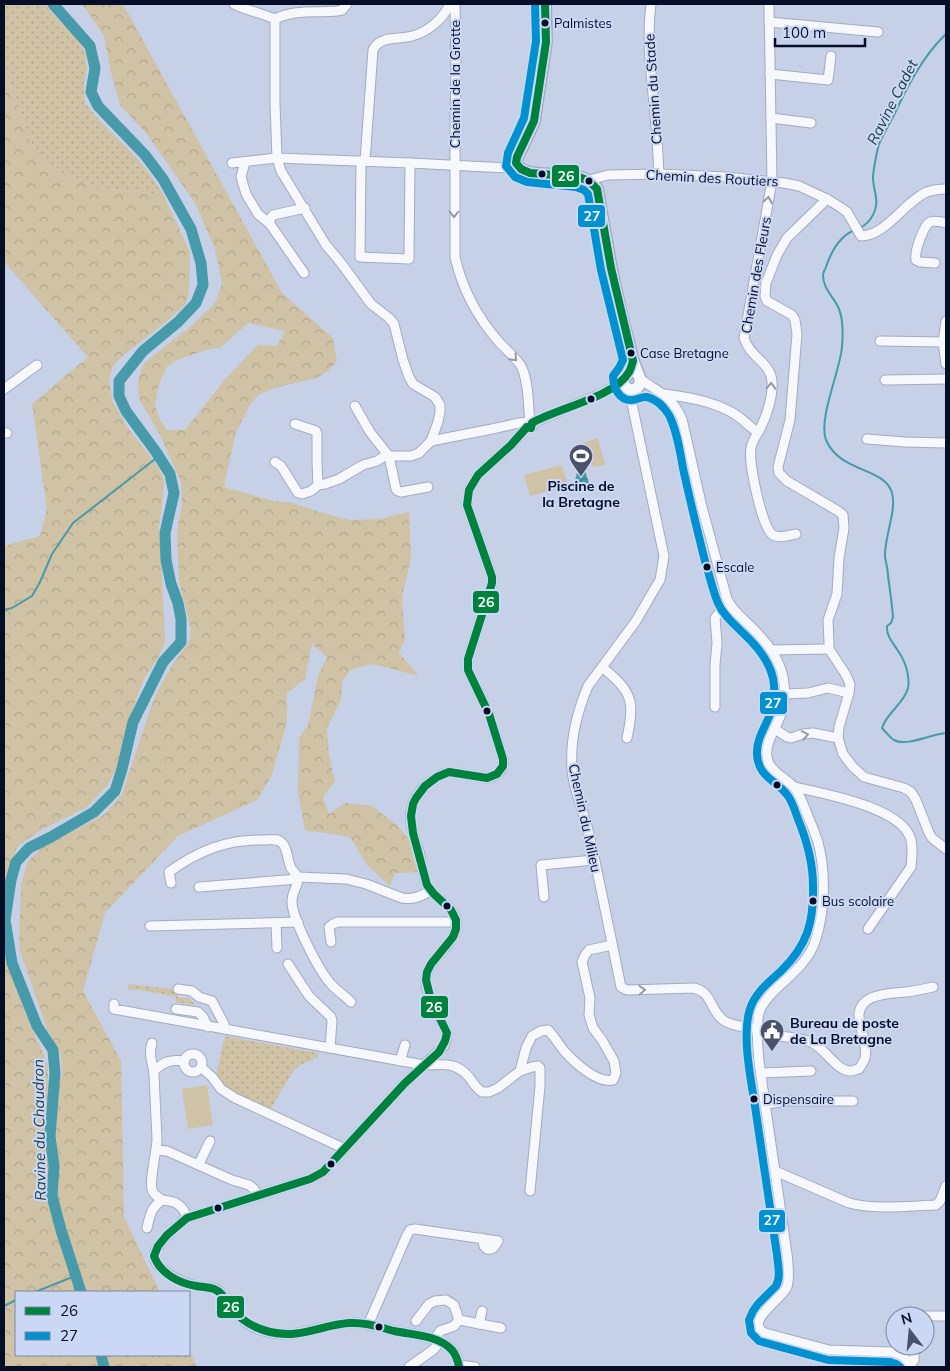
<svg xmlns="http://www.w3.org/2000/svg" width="950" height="1371" viewBox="0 0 950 1371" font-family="Mulish,sans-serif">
<defs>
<pattern id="grass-dots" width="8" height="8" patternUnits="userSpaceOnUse" patternTransform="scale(1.25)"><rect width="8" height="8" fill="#d0c3a5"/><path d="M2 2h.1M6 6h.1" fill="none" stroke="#b1a68e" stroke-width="1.8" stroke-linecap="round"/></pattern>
<pattern id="forest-crowns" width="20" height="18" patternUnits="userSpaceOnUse" patternTransform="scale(1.25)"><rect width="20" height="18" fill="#d0c3a5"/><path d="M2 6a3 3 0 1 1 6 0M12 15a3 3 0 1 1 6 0" fill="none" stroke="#b1a68e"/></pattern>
<pattern id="water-waves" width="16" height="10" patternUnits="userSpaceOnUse" patternTransform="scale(1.25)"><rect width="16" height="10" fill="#479aaa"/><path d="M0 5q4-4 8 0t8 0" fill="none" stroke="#397c8a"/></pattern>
</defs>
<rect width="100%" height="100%" fill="#c6d0e7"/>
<g fill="url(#grass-dots)">
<path d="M4,4H45L50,11L79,41L85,52L87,67L84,85L85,103L100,121L133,154L149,173L163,194L91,187L62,173L32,144L4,68Z"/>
<path d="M129,984L178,990V998H189L195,1005L176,1002V997C161,994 144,990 128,989Z"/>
<path d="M225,1036L318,1053V1057L300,1065L293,1071L270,1110L229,1091L222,1085L216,1075Z"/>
</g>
<g fill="url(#forest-crowns)" fill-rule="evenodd">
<path d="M80,4H123L282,293L333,338L337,361L329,370L317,378L274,388L258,395L250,405L236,432L224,487L274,501L293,503L319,512L350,520L380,519L409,512L411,558L402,597L405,639L399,653L419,676L373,664L350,670L342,682L341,700L327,728L329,755L335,781L323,797L329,814L345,803L372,806L398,826L414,846L422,872L395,873L390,886L367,865L350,837L305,830L298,792L299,738L308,725L318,676L327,657L312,644L305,679L287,693V722L272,775L257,800L178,836L105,913L83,991L121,1061L124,1217L160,1292H16V1355H189V1350L197,1367H4V951L25,1013L44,1055L48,1067V1082L54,1084L62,1077L61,1055L47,1029L19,948L21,885L27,863L41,848L105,814L122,794L144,728L155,696L171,667L190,640L191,629L179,582L177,531L182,505L181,482L160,435L139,399L138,380L144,363L190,327L215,303L222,284L215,249L195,203L146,133L120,105L110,69L104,36L85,8ZM248,323L285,331L277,346L258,345L226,378L185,430H167L160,420L155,406L159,384L167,367L177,360L209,349L220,348Z"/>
<path d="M4,68L32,144L62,173L91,187L163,194L180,230L190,253L189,291L186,304L166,322L125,354L113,366L109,381L113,402L128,428L157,465L164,479L162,507L159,526L164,614L165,642L158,658L144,679L133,708L124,745L116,769L107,786L86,808L39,831L17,847L8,870L4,895V546L40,536L47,509L32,404L88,357L4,262Z"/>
</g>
<g fill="#d0c3a5">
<path d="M598,438L605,465L593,467L592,464L585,460L584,454L579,450L585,442Z"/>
<path d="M562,465L568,486L530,496L524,475Z"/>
<path d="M207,1085L213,1125L188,1129L182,1089Z"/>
</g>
<path fill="url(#water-waves)" d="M585,471L590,486L589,488L583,489L576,484L575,480L577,473Z"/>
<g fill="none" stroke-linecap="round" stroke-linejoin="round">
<g stroke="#479aaa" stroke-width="2">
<path d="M860,228C871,222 878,210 876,197C875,191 873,184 873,178C873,171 877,151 879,144C883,135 888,126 893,117C907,87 922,57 946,34"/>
<path d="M855,230C839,236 831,252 826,267C825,270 823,272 823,275C823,289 834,297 839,309C843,319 843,335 842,347C840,371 818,419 826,440C840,473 885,467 892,493C897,511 884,537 885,557C886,563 888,570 888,576C890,590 892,604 893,617L891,623L887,626C886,637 895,645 900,654C906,663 910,678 908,688C904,704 887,712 882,728C886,732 889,737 894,740C907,747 931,734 946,733"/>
<path d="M4,610L12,608L32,596L40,582L52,554L73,523L159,456"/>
<path d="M35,1292L75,1276"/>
<path d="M4,1306L16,1300"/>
</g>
<g stroke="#479aaa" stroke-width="11">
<path d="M53,4L90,46L95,68L91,92L98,106L145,155L163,179L191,229L201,263L203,285L196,303L178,322L143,351L119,381V396L126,411L156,452L170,474L174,493L165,533L166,560L171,584L178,603L181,619V642L163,662L133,722L122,769L115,791L94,812L51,837L29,848L16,862L11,880L5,920L12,963L37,1026L53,1050L55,1073L50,1136L54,1166L52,1196L61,1230L81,1292"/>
<path d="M101,1355L104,1367"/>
</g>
<defs>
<g id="minor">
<path d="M234,4C247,11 262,13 275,19V104L277,158L281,171L326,245L341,263L371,304L389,318L394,324L403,360L409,377L413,384L435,397L440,405V412L438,422L431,441"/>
<path d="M455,4L456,73L455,119V257C462,288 478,318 499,342C505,349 519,360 522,368C529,384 528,405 530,422"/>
<path d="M651,4C646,42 652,78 655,116C657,135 658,155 659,174"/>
<path d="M769,4L772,181L744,338C750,358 771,362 772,382C773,396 767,415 761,427C758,434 752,440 751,448C748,461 762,529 773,535C780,539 789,535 796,534"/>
<path d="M275,19C296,9 315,13 337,11L342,10L347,4"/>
<path d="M769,22L878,32"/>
<path d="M770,74L828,80L831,56"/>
<path d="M771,118L811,123"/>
<path d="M361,161L360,257L409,259L410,163"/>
<path d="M365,161L373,50C380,35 398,40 412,36C428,32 443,19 450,4"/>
<path d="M245,162L241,177L246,194L258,214L270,224"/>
<path d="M232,163L277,158L410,163L507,168L517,167"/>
<path d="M589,180L608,175L659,174L726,177L784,183L799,186L827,199L840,207L847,212L861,236C886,236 905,201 927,192C933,190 940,189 946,189"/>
<path d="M827,199L787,238L777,255L766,283L765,296L767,301L792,315L795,320L797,334L790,420L778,467L779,473L787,481L838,511L843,515L844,528L839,558L837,594L828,620L829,643V649L846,675L850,684L849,693L839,727L838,738L843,754L853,767L864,777L904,788L911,792L916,800L929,833L932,838L946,849"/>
<path d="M935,263L920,262L916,260C914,253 923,226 930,222C935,220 941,222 946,223"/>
<path d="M304,273L270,224V219L273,215L305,208"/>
<path d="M946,321L943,342L946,364"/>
<path d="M880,341L943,342"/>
<path d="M640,379C660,393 671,395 682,419L702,507L727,599C734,614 748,622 759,635C770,646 780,662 783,677C785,688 785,701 782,711C778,727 762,744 768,761C772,774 789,779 796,790C801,797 804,806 807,814C811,823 815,833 818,842C826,873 825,909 816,939C809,961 792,974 776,989C770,995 763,1002 760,1010C755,1022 758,1049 759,1062L787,1254C788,1264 790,1277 787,1287C782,1299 743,1322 765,1333L829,1350L891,1352C903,1354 905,1358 912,1367"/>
<path d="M885,380L946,379"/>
<path d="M4,389L37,365"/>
<path d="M627,389L631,399L664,556L660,580L651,595L636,621L588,686C577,712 570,740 572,768C573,789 583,810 588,830C600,882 610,934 621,987L627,990L694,988C712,992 710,1010 723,1020C731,1026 747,1027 758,1029"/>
<path d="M664,394C687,397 712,401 733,413C742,418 749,427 758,432"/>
<path d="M355,406L370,432L381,446L389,456L396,489L398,491L401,492L428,487"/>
<path d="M295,424L316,431L317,434V462L318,485L325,484L339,479L363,465L377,461L383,457L389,456H411L419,453L431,441L492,429L519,423L530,422"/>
<path d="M4,433H7"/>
<path d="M867,439L905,442L946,443"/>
<path d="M275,462L281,466L298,493L302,494L311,491L318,485"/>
<path d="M771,650L829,649"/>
<path d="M602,667C632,692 635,700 627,738"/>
<path d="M785,694L808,693L828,688L849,693"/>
<path d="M715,707V665L717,643L715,618L719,613L731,607"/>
<path d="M775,729L787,737L791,738L803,734L813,733L838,738"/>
<path d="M795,787C823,794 903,807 911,840C913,848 912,858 911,867L868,929"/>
<path d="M298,877C299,886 291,892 292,903C293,920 319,971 331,984C337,991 345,996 351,1002"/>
<path d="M298,877L346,879L366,884L402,898C414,900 421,896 431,891"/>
<path d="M171,883L169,872C198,851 227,839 263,840C269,840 278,838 282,843C288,848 287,860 291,868C293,871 296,874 298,877"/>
<path d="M199,887L298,879"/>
<path d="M544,897L541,865L594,860"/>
<path d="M276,923L277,948"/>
<path d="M150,926L298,922"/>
<path d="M331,942L329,927L333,924L338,922H456"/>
<path d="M288,964L309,996L331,1017L332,1021L330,1048"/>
<path d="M178,989L192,991L199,997L212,1001L224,1024L225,1029"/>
<path d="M114,1004V1009L424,1065C442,1065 455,1061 469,1077C473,1083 476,1088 482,1092H489L498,1088L520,1071L526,1048L532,1036L541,1031L548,1030C555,1037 559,1045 565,1052C575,1063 598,1084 613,1080L616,1073L614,1061L602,1040L593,1028L589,1015L590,998L582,962L585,955L589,950L612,945"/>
<path d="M176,1009L198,1012L203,1017L208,1027"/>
<path d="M757,1034C775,1036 794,1036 811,1042C825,1048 837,1072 851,1071C854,1071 856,1069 859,1069C861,1065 864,1062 865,1058C870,1036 845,1011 871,998C882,993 895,993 906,992C915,991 924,989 933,987"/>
<path d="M152,1043C148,1055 153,1063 154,1075C155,1096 156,1118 157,1139C157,1151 148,1184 153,1192C155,1195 159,1198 162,1200C176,1201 183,1205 187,1218"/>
<circle cx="193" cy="1063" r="9"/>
<path d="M400,1061L405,1045"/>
<path d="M201,1067L212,1077L221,1089L235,1098L345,1149"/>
<path d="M154,1071C163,1062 171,1059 184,1061"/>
<path d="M520,1071L532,1067L538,1066L540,1068V1086L530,1191"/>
<path d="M761,1073L811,1071"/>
<path d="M765,1104L788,1101H853"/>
<path d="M157,1150L167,1151L232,1180L249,1185L254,1189L257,1195"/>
<path d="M199,1164L210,1141"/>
<path d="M775,1171L849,1203C875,1210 908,1206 936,1205L940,1201L946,1186"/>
<path d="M147,1228C150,1215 151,1208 162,1200"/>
<path d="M917,1316H946"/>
<path d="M459,1320L501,1328"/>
<path d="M416,1321L429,1304L435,1301L446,1300L454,1305L459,1320L454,1326L440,1331L435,1339"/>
<path d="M479,1324L482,1311"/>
<path d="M368,1325L407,1235L410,1230L415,1229L498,1241C495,1246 494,1250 487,1249L484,1246L482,1238"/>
<path d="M910,1364L914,1360V1346"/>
<path d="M459,1365L475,1367"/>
<path d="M409,1367L433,1350L440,1342"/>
<path d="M459,1367C458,1337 417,1335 395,1331C382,1328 368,1323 354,1323C321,1323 296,1342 261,1330C241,1324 232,1307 220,1292L216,1289C209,1287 201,1287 193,1285C181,1282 150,1268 155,1252C157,1247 161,1243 164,1239C171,1232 178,1224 187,1218L310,1179L323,1172L405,1083L444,1046L446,1040L447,1033C440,1017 426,998 426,980C426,957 460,945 456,920C453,905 433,898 427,885C423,876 422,865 420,855C416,842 409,825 411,811C413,793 433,776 449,772L487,778C497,776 505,770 503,759L489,714L468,670V659L492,583V577L467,505L469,490L478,475L511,445L527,427L529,428L532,427V423L605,392L613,387L623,379"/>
</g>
<path id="major" d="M545,4L546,42L534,121L523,145L517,157L516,163C524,185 581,163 597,189L611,268L621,314L633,361L640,379C641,388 633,393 625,387L623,381L625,377L628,374L633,361"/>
</defs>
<use href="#minor" stroke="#a2abc3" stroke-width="11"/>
<use href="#major" stroke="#a2abc3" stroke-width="14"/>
<use href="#minor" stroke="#f6f8fb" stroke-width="9"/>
<use href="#major" stroke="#f6f8fb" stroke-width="11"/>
<defs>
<path id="bus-1" d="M459,1367C458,1361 456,1355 452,1350C438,1335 413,1335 394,1331C379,1327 365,1322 349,1323C321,1325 300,1339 270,1332C253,1328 240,1320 230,1306C225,1299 222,1292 214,1289C208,1287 202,1287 196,1286C178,1283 160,1273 154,1256L158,1246L167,1235L187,1218L310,1179L323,1172L405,1083L439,1052L445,1041L447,1033L431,1000L426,980L427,972L431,964L453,937L456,929V920L451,910L434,894L427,885L413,833L411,816L413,804L416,798L425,786L437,777L449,772L487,778L497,774L503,766V759L489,714L468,670V659L492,583V577L467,505L469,490L478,475L511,445L527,427L531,428L532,423C557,408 614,398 629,372C631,369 632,364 633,361L611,268L597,189L589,181L579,177L530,173L521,169L516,163L517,157L534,121L546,42L545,4"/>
<path id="bus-2" d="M535,4L536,41L524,118L508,153L506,166L515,177L527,182L576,187L584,190L588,194L601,270L623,360L619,368L613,376C613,387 619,401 632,400C638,400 641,396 647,397C656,399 664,407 669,415C678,433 680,454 684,473C691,504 698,534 706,565C710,577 713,591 718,603C723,615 734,624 743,633C756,645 769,660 773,678C775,689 775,701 771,712C766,726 756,739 757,754C758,778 777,780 788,796C793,803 795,811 798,819C807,841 813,862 813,886C814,922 807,946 781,971C769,982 755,993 750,1009C741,1037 752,1084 756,1113C763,1160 770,1208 777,1255C778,1265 781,1277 776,1286L758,1304L753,1311L749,1320L751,1333L759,1341L828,1360L890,1362L896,1364L900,1367"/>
</defs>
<use href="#bus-1" stroke="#cbd8f5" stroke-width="11"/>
<use href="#bus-2" stroke="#cbd8f5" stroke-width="11"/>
<use href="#bus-1" stroke="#00823f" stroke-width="8"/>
<use href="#bus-2" stroke="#0190d0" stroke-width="8"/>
</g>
<defs><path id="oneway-chevron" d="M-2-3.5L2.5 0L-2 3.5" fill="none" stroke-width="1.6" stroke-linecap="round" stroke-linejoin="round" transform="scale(1.25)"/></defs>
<g stroke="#969aa6">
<use href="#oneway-chevron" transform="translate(768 200) rotate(-80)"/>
<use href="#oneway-chevron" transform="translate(454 214) rotate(90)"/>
<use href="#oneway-chevron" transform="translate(514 358) rotate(47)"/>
<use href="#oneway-chevron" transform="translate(771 386) rotate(-88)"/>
<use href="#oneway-chevron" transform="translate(805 735) rotate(-11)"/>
<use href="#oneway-chevron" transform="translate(642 990) rotate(-3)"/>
</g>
<defs>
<symbol id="stadium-pin" viewBox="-11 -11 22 30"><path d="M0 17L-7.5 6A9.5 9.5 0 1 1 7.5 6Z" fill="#49526a" stroke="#cbd8f5"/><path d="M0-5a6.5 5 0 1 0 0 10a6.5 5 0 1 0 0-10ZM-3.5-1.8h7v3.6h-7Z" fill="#fff"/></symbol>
<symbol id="civic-pin" viewBox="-11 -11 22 30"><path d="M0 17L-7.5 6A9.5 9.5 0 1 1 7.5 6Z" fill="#49526a" stroke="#cbd8f5"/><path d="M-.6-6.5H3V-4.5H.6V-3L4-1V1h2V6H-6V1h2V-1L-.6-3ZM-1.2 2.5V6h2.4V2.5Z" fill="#fff"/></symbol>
</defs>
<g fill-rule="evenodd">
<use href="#stadium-pin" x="567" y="442" width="28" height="38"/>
<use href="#civic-pin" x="758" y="1017" width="28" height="38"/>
</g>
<g fill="#060e27" stroke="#cbd8f5" stroke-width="2">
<circle cx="545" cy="23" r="4.5"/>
<circle cx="542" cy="174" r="4.5"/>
<circle cx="589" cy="181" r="4.5"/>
<circle cx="631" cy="353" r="4.5"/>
<circle cx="591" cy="399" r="4.5"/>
<circle cx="707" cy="567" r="4.5"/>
<circle cx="487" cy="711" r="4.5"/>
<circle cx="777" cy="785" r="4.5"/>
<circle cx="813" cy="901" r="4.5"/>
<circle cx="447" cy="906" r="4.5"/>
<circle cx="754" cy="1099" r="4.5"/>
<circle cx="331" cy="1164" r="4.5"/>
<circle cx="218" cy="1208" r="4.5"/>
<circle cx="379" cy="1327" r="4.5"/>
</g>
<g text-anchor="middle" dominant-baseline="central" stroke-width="4" stroke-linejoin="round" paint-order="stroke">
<g font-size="13" fill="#060e27" stroke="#cbd8f5" text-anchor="start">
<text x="554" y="23">Palmistes</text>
<text x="640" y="353">Case Bretagne</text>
<text x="716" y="567">Escale</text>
<text x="822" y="901">Bus scolaire</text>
<text x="763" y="1099">Dispensaire</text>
</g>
<g font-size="14" fill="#060e27" stroke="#cbd8f5">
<text transform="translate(455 84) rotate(-90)">Chemin de la Grotte</text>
<text transform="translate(653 89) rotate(-94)">Chemin du Stade</text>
<text transform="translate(712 178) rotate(3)">Chemin des Routiers</text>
<text transform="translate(756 275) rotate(-80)">Chemin des Fleurs</text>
<text transform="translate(585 818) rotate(78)">Chemin du Milieu</text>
</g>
<g font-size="14" font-weight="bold" fill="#060e27" stroke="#cbd8f5">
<text x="581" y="486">Piscine de<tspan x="581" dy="16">la Bretagne</tspan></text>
<text x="790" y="1023" text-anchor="start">Bureau de poste<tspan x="790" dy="16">de La Bretagne</tspan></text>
</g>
<g font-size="15" font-style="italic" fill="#203e43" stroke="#cbd8f5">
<text transform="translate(892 102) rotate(-63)">Ravine Cadet</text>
<text transform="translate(39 1130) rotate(-91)">Ravine du Chaudron</text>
</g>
</g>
<g stroke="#cbd8f5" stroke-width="2">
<rect x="551" y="164" width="29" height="24" rx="5" fill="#00823f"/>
<rect x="577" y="204" width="29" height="24" rx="5" fill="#0190d0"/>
<rect x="472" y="590" width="28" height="24" rx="5" fill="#00823f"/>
<rect x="759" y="691" width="29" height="24" rx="5" fill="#0190d0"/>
<rect x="420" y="995" width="29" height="24" rx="5" fill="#00823f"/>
<rect x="758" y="1209" width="28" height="24" rx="5" fill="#0190d0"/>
<rect x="216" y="1295" width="29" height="24" rx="5" fill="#00823f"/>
</g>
<g font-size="14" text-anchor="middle" font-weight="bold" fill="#fff">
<text x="566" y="181">26</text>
<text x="592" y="221">27</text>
<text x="486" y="607">26</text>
<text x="773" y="708">27</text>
<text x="434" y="1012">26</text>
<text x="772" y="1225">27</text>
<text x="231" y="1312">26</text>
</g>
<rect width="950" height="1371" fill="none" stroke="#060e27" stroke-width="10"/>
<rect x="15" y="1291" width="175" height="65" fill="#cbd8f5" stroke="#7c87a3"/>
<rect x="25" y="1307" width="25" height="8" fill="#00823f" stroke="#7c87a3"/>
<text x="60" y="1316" font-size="15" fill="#060e27">26</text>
<rect x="25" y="1332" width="25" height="8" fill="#0190d0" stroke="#7c87a3"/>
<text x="60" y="1341" font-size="15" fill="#060e27">27</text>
<g transform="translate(910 1331) rotate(344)"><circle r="24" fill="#cbd8f5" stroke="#7c87a3"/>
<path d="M0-4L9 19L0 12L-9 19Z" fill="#49526a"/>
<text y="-8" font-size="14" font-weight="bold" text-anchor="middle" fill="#060e27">N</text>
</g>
<path d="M775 38v8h90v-8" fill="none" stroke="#060e27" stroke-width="2.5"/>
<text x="782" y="38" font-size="15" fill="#060e27" stroke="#cbd8f5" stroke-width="4" paint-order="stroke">100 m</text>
</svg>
